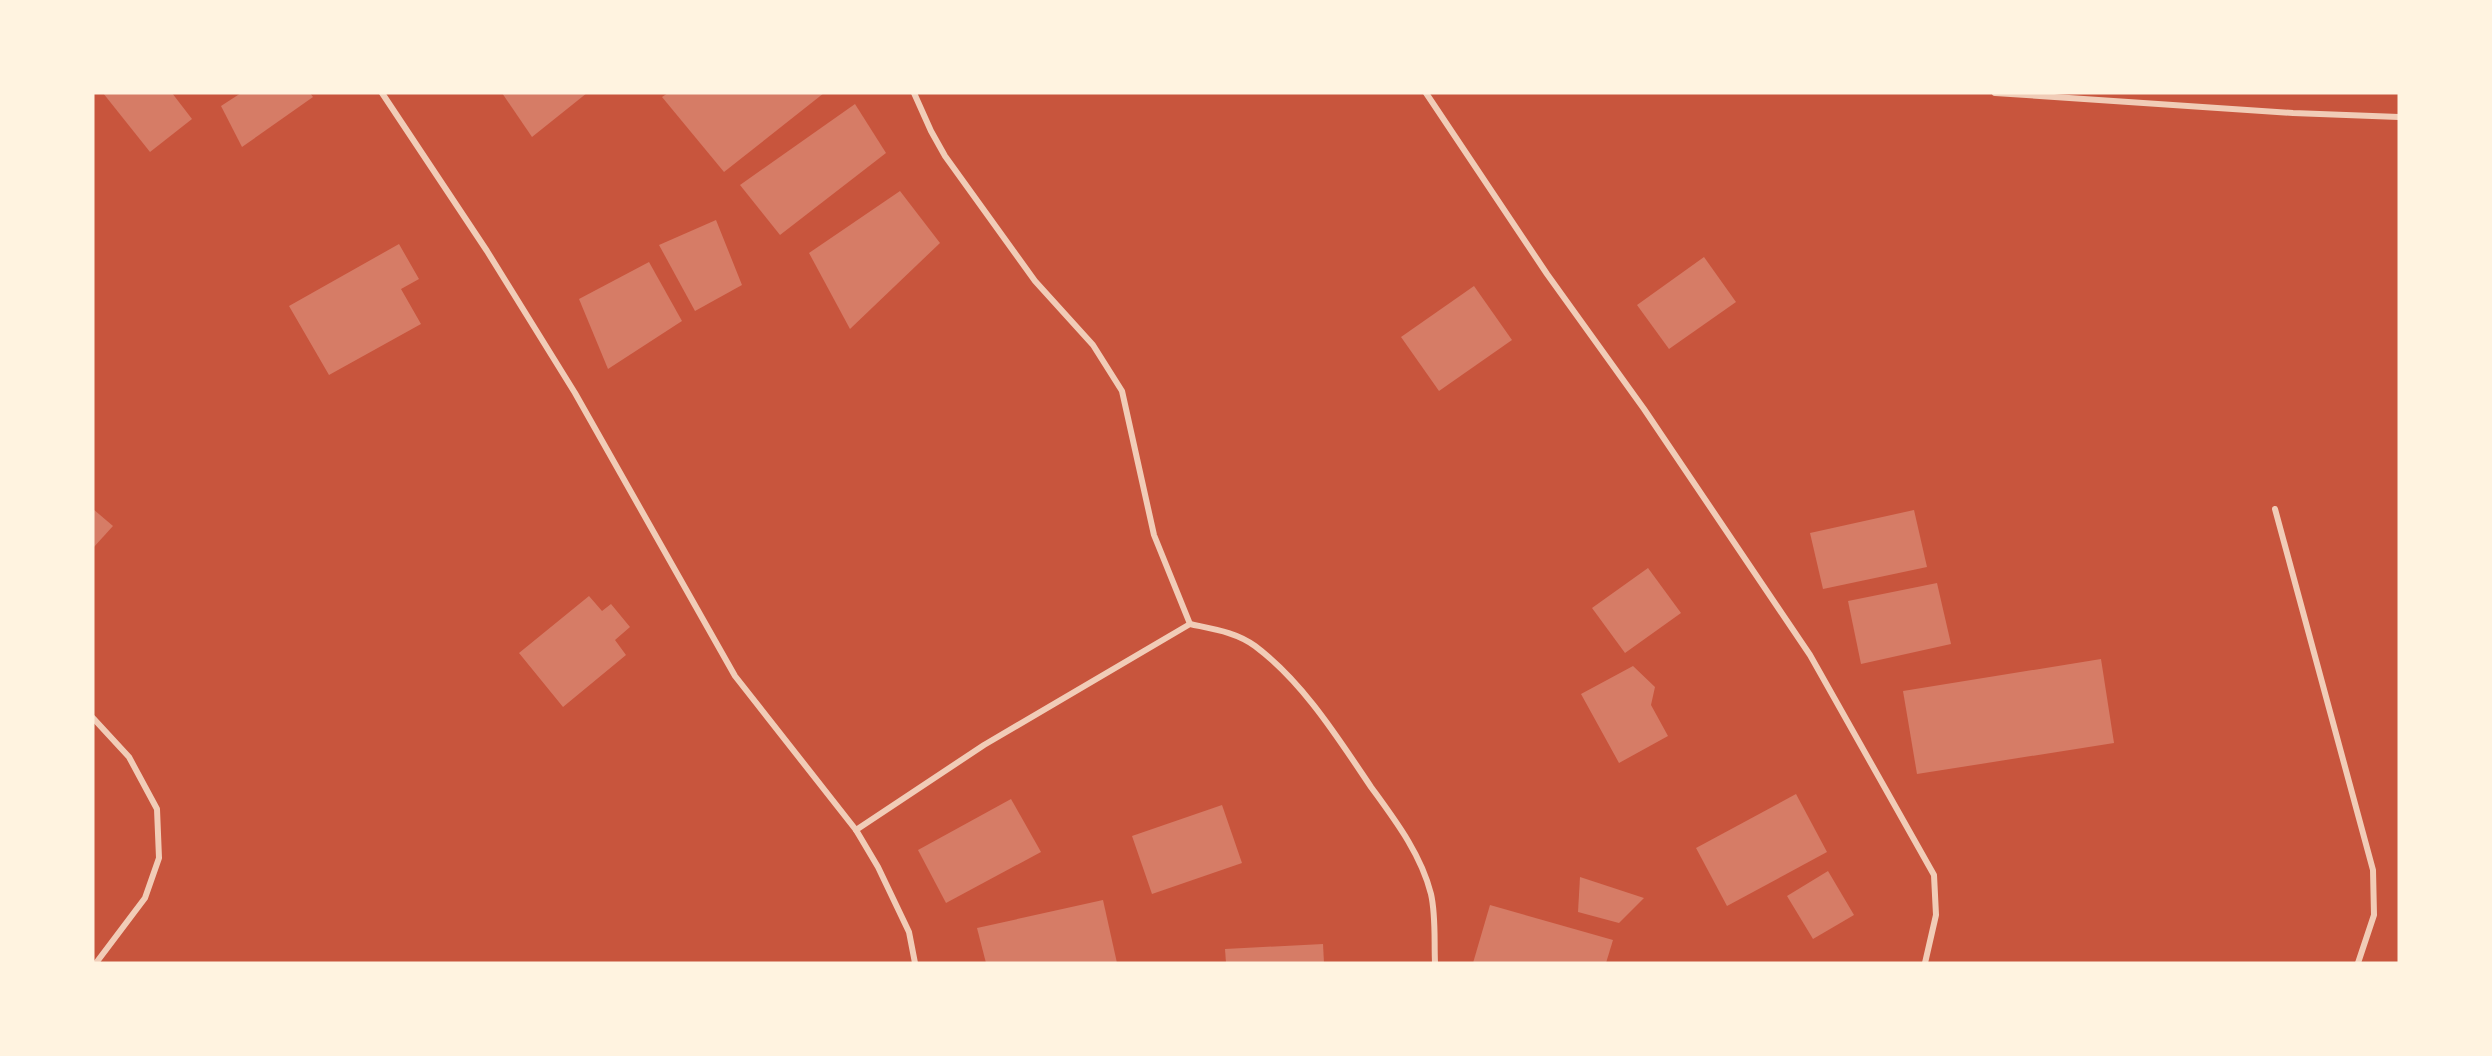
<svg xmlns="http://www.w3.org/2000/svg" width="2492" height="1056" viewBox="0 0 2492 1056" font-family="Arial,sans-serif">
<rect width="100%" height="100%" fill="#c8553d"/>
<g fill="#d67c66">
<path d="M103,93H172L192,119L150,152Z"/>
<path d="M241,93H310L313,97L242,147L221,106Z"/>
<path d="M502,93H587L532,137Z"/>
<path d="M668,93H824L724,172L662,97Z"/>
<path d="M855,104L886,153L780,235L740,185Z"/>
<path d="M900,191L940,243L850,329L809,253Z"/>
<path d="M716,220L742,285L695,311L659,245Z"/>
<path d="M399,244L419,279L401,289L421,324L329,375L289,306Z"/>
<path d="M1704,257L1736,302L1669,349L1637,305Z"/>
<path d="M649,262L682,321L608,369L579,299Z"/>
<path d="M1474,286L1512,340L1439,391L1401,337Z"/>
<path d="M93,509L113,526L93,548Z"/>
<path d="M1914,510L1927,567L1823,589L1810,533Z"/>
<path d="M1648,568L1681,613L1625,653L1592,608Z"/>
<path d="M1937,583L1951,644L1861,664L1848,601Z"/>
<path d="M589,596L602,611L611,604L630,627L615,640L626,655L563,707L519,653Z"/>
<path d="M2101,659L2114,743L1917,774L1903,691Z"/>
<path d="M1633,666L1655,687L1651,705L1668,736L1619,763L1581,694Z"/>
<path d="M1796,794L1827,852L1727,906L1696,848Z"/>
<path d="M1011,799L1041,852L946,903L918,850Z"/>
<path d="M1222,805L1242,863L1152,894L1132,836Z"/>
<path d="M1828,871L1854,915L1813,939L1787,896Z"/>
<path d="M1580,877L1644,898L1619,923L1578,912Z"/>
<path d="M1103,900L1117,963H986L977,928Z"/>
<path d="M1490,905L1613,940L1606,963H1473Z"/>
<path d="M1323,944L1324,963H1226L1225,949Z"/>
</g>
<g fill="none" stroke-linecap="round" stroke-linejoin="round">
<g stroke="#f1ccb7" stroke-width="6">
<path d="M382,93L487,251L575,393L735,676L856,830L878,867L909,932L915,963"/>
<path d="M914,93L931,131L945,156L1035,281L1093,345L1122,391L1154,535L1190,624"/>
<path d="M1426,93L1547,274L1644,409L1810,655L1934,875L1936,915L1925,963"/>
<path d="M1995,93L2293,113L2399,117"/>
<path d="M2275,509L2373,870L2374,915L2358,963"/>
<path d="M93,718L129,757L157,809L159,858L145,898L96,963"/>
<path d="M856,830L984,745L1190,624C1213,629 1236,632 1255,646C1303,682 1338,738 1371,787C1395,820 1421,854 1431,894C1436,916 1434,941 1435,963"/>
</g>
</g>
<rect width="2492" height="1056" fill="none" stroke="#fff3e0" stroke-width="189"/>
</svg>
